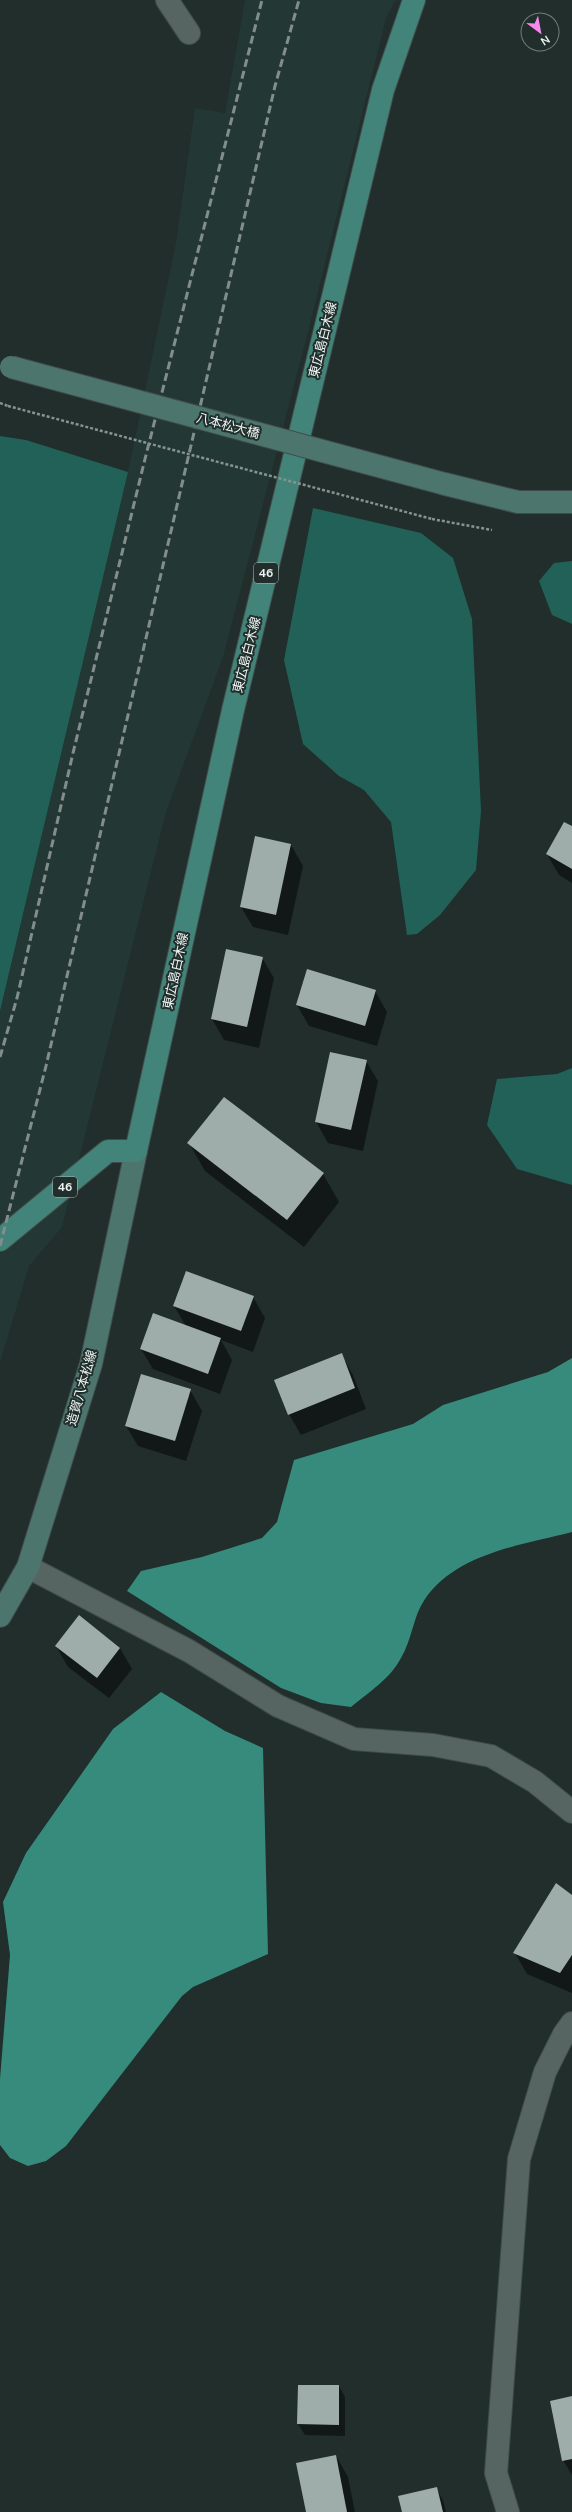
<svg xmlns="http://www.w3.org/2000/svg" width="572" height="2512" viewBox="0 0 572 2512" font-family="'Nunito Sans','Noto Sans JP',sans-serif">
<rect width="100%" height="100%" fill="#212e2b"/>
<path fill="#233834" d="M245,0H395L386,18L309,328L223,657L166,812L62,1227L29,1266L0,1362V1011L128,472L176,243L195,108L225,113Z"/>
<g fill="#216157">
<path d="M0,436L26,440L128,472L0,1011Z"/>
<path d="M313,508L421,533L453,558L472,619L481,811L476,870L440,915L417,934L407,935L391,822L364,790L339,776L303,744L284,660Z"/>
<path d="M572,561V624L552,615L539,581L554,563Z"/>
<path d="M572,1068V1185L517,1169L487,1125L497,1079L557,1074Z"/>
</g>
<g fill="#378b7d">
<path d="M572,1358V1532C522,1545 457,1553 425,1599C413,1616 412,1640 401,1658C390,1679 369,1692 351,1707L321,1703L281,1688L127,1591L141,1571L202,1557L262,1538L277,1522L294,1460L413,1424L443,1405L548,1372Z"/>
<path d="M161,1692L225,1731L263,1748L268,1954L193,1987L182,1996L66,2146L46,2161L28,2166L10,2158L0,2145V2079L10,1955L3,1902L26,1853L113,1729Z"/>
</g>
<g fill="#0007">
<path d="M572,827V883L559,875L547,854Z"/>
<path d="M256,838L291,845L303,866L288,935L253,927L241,907Z"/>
<path d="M227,950L262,958L274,978L259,1048L224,1040L212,1019Z"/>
<path d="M375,991L387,1012L377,1046L309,1026L297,1005Z"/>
<path d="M331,1053L366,1061L378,1081L363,1151L328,1143L316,1122Z"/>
<path d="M189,1143L323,1174L339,1202L304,1247L205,1171Z"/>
<path d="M253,1297L265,1318L253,1352L221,1340L232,1360L220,1394L153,1369L141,1349L186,1326L174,1306Z"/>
<path d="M341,1354L353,1375L366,1409L301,1435L289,1414Z"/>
<path d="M190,1390L202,1411L186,1461L138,1446L126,1426Z"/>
<path d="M56,1646L120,1648L132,1669L109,1698L68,1667Z"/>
<path d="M572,1896V1993L527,1974L515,1953Z"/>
<path d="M299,2386H339L345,2397V2436L305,2435L298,2424Z"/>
<path d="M572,2397V2475L563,2460Z"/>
<path d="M336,2456L348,2477L355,2512H307Z"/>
<path d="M436,2488L443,2500L446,2512H403Z"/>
</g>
<g fill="#9eadaa">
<path d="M564,822L572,826V869L546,854Z"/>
<path d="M255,836L291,844L276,915L240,907Z"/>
<path d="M226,949L263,957L247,1027L211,1019Z"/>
<path d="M307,969L376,990L365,1026L296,1005Z"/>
<path d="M330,1052L367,1060L351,1130L315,1122Z"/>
<path d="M224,1097L324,1173L287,1220L187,1143Z"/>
<path d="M186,1271L254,1296L241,1331L173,1306Z"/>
<path d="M153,1313L221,1338L208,1374L140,1349Z"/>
<path d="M342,1353L355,1388L288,1415L274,1380Z"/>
<path d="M141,1374L191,1389L175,1441L125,1426Z"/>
<path d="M79,1615L120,1648L97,1678L55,1646Z"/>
<path d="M556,1883L572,1895V1955L560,1973L513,1953Z"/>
<path d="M298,2385H339V2425L297,2424Z"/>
<path d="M572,2396V2459L562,2461L550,2401Z"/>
<path d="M336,2455L347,2512H306L296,2463Z"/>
<path d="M437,2487L443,2512H402L398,2496Z"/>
</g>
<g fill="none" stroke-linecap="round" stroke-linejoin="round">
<defs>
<g id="street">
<path d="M167,0L189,33"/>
<path d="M28,1567L189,1651L278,1706L354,1739L433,1745L491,1756L535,1782L572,1812"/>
<path d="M508,2512L496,2473L519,2159L545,2072L564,2034L572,2023"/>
</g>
<g id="secondary">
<path d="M445,484L518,502H572"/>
<path d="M0,1616L28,1567L91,1364L136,1151"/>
</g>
<path id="primary" d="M0,1240L108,1151H136L233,710L383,90L414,0"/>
</defs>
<use href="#street" stroke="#414c4a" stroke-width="24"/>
<use href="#secondary" stroke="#414c4a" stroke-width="24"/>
<use href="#primary" stroke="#414c4a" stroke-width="24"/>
<g stroke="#889390" stroke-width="2.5" stroke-dasharray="3 2" stroke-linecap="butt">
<path d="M0,403L8,406"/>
<path d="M432,519L492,530"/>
</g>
<use href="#street" stroke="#566562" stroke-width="22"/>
<use href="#secondary" stroke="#4c756e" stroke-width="22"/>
<use href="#primary" stroke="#428479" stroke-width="22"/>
<g stroke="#838d8b" stroke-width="3" stroke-dasharray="8 4" stroke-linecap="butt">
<path d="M0,1057L17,998L73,753L145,459L262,0"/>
<path d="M0,1246L46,1066L275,86L299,0"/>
</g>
<defs>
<path id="secondary-bridge" d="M11,367L445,484"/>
</defs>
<use href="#secondary-bridge" stroke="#414c4a" stroke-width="24" stroke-linecap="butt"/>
<path stroke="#889390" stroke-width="2.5" stroke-dasharray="3 2" stroke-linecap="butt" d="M8,406L432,519"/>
<use href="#secondary-bridge" stroke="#4c756e" stroke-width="22"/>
</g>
<g text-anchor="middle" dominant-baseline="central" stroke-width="4" stroke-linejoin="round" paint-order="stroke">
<g fill="#212e2b" stroke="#b0bab8" stroke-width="1">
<rect x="254" y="563" width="24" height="20" rx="3"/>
<rect x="53" y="1177" width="24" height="20" rx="3"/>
</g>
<g font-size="12" font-weight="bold" fill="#eef6f4">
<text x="266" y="573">46</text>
<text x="65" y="1187">46</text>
</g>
<g font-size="13" fill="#eef6f4" stroke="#212e2b">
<text transform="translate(323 340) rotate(-76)">東広島白木線</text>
<text transform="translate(228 426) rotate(15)">八本松大橋</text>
<text transform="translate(247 655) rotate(-76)">東広島白木線</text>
<text transform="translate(176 971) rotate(-78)">東広島白木線</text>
<text transform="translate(82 1388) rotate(-74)">造賀八本松線</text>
</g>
</g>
<g transform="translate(540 32) rotate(148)"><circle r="19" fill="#212e2b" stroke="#737e7b"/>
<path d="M0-3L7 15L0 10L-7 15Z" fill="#f689ed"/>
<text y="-6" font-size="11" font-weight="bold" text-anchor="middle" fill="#eef6f4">N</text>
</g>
</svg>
